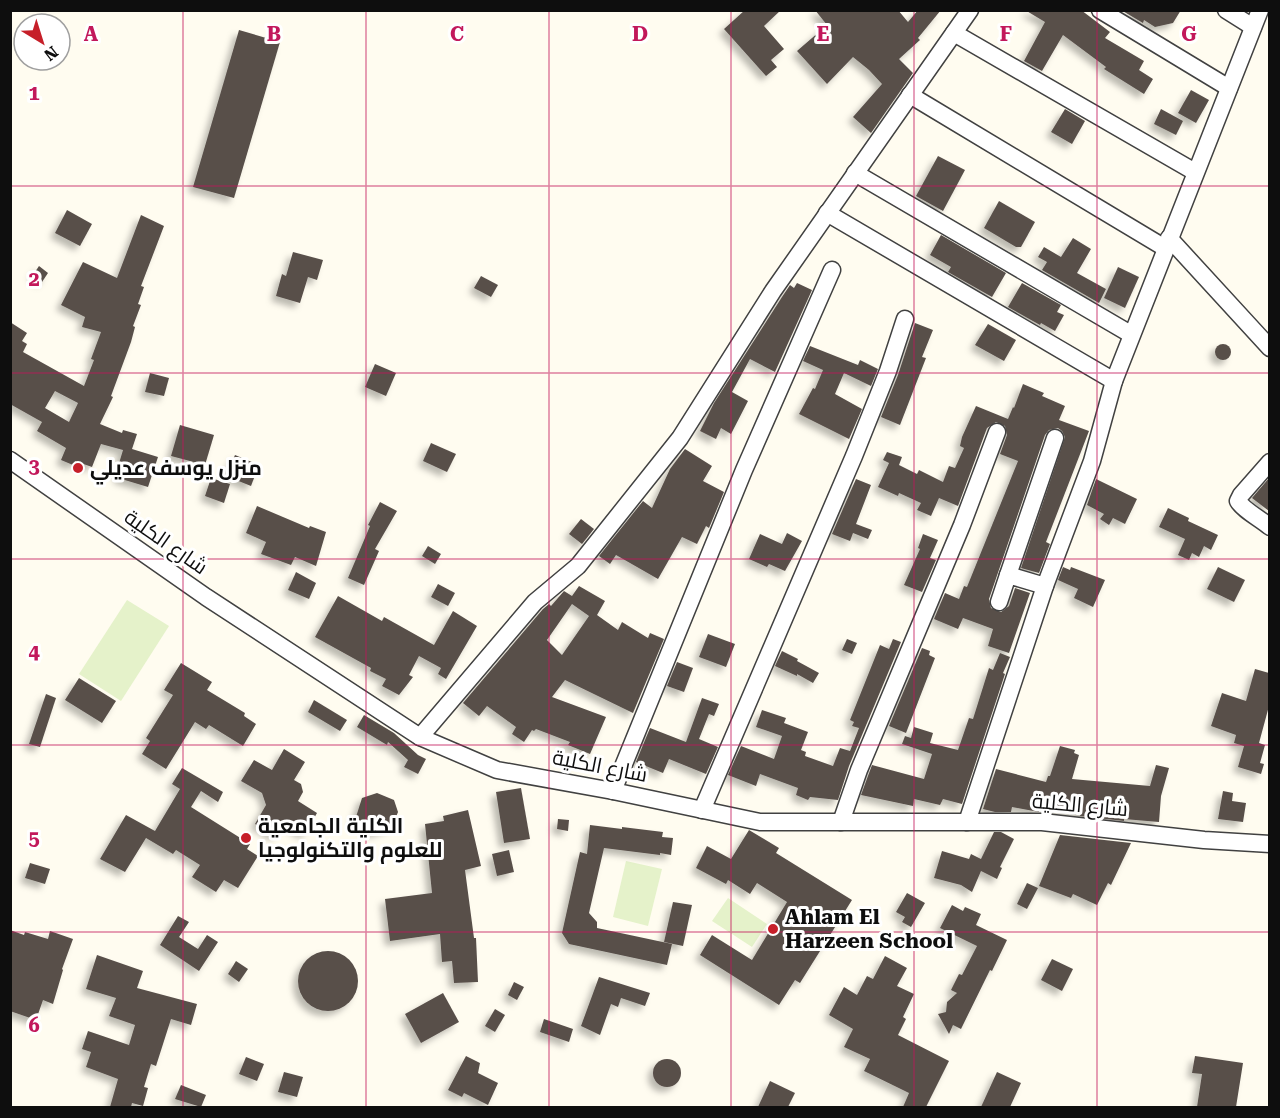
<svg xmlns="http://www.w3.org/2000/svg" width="1280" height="1118" viewBox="0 0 1280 1118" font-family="'Roboto Serif',Cairo,serif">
<defs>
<filter id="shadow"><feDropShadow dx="-5" dy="5" stdDeviation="3" flood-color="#0004"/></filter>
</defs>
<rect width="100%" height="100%" fill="#fffcf0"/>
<g fill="#e5f2ca">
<path d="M127,600L169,626L121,701L79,674Z"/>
<path d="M626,861L662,869L648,926L613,917Z"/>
<path d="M728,898L767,924L752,947L712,921Z"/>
</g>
<g fill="#584f4a" fill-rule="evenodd" filter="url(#shadow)">
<path d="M745,10H781L764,26L784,49L771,60L777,67L766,76L724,29Z"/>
<path d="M815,10H898L908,22L918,10H941L918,38L920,40L899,59L913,73L871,133L853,117L882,84L869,70L853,57L827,84L797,51L827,25Z"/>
<path d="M1025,10H1081L1110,32L1105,38L1144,61L1139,70L1153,79L1144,94L1104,69L1106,67L1063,35L1042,71L1024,61L1045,22Z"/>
<path d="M1121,10H1181L1173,23L1155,27L1144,20L1143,23Z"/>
<path d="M239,30L280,42L234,198L193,187Z"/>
<path d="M1191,90L1209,100L1196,123L1178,113Z"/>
<path d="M1065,109L1085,121L1072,144L1051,132Z"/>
<path d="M1161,109L1183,121L1176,135L1154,124Z"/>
<path d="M938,156L965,170L943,211L916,196Z"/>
<path d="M999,201L1035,222L1021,247H1016L984,228Z"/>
<path d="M67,210L92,224L80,246L55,233Z"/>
<path d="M141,215L164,226L141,286L144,287L138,304L141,305L133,326L135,327L131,342L111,396L113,397L100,424L122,433L123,430L137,434L132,449L158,457L148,487L118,478L120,471L117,470L123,450L101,444L92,467L75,461L73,465L61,460L66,448L37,431L42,422L10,404V322L27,333L22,341L27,344L23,352L84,386L94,360L91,359L101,332L82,327L85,317L61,305L83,262L117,278ZM55,391L78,403L69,422L45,408Z"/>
<path d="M941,235L1006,273L992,297L948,272L951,267L930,255Z"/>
<path d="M1073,238L1091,249L1077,273L1106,289L1099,303L1042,270L1047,262L1038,257L1044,247L1061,257Z"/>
<path d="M293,252L323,260L317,280L308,277L300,303L276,296L282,274L286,276Z"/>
<path d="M39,266L48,273L42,282L33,275Z"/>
<path d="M1118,267L1139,277L1125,308L1104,298Z"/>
<path d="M481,276L498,285L491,297L474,288Z"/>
<path d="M797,283L812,290L775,372L750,359L732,392L748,401L731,434L721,428L716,439L700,431L714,403L782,297L790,285L794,288Z"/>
<path d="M1022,283L1061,305L1057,312L1064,315L1055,331L1041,323L1040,325L1008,307Z"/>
<path d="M915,323L933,330L922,357L926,358L900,425L881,417L898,375Z"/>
<path d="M988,324L1016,340L1004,361L975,345Z"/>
<circle cx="1223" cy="352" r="8"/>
<path d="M810,346L858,365L860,360L878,369L871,386L844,373L835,394L862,409L849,439L799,414L813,388L815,389L823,370L803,361Z"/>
<path d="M375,364L396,373L386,396L365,387Z"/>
<path d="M150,373L169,378L164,396L145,392Z"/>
<path d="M1023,384L1044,393L1042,396L1065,406L1059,420L1089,431L1046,542L1050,544L1039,573L1021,568L1065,437L1062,431L1058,428L1049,430L1045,435L989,599L991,608L1001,612L1009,606L1015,588L1030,593L1009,653L988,646L993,629L963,618L958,629L934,619L945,593L959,599L964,586L967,587L1018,461L1000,454L1007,435L1005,426L996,422L987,428L958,506L939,498L931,516L917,510L921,503L899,493L898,496L878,487L889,463L883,460L887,452L902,457L899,465L917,474L919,470L943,482L949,466L955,468L964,448L960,446L962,437L976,406L1008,419L1013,407L1014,408Z"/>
<path d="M180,425L214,435L205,465L171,456Z"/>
<path d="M431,443L456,454L447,472L423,461Z"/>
<path d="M685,449L712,466L703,481L724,492L709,528L706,526L697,544L682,537L658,579L616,555L610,564L599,556L643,501L652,508L670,469Z"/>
<path d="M235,455L259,465L251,486L226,476Z"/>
<path d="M211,478L230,484L224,503L205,496Z"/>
<path d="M1269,478V511L1252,498Z"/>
<path d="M856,479L871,485L856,524L872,530L868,539L853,533L850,541L832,534Z"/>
<path d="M1096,479L1137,499L1125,524L1113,518L1109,525L1100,519L1104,514L1087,505Z"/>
<path d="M380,502L397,511L375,549L379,551L364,585L348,578L370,526L368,525Z"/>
<path d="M257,506L309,528L310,526L326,532L316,566L295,557L291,565L261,554L266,542L246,533Z"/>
<path d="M1168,508L1189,518L1188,521L1218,535L1211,550L1204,546L1199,557L1192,553L1189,560L1178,555L1185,539L1159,527Z"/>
<path d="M581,519L594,529L582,544L569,534Z"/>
<path d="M787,533L802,541L785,571L769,564L767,567L749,559L760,534L782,544Z"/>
<path d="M923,534L938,540L930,558L936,560L922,592L904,585L920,549L918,548Z"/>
<path d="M428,546L441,554L435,564L422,556Z"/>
<path d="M1063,567L1070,570L1071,567L1105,580L1093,607L1074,598L1078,589L1058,580Z"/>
<path d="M1218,567L1245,580L1234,602L1207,589Z"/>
<path d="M296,572L316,583L309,599L288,590Z"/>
<path d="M438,584L455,593L448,606L431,597Z"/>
<path d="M579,586L605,601L597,615L618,630L622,622L648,638L650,633L664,639L633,713L565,680L552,697L606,717L590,754L568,745L570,742L536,729L534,731L532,730L524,742L512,734L516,727L487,706L479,716L463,703L543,609L549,604L551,606L564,591L572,596ZM572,604L589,616L562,655L547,640Z"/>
<path d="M338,596L382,621L384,617L434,645L453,611L477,626L446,679L438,674L441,668L419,656L409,675L413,677L399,695L382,686L386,679L370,671L371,668L315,637Z"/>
<path d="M708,634L735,644L726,667L699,657Z"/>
<path d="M847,639L857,643L852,654L842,650Z"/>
<path d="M893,639L901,642L849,766L838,800L810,797L808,800L796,795L798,788L760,774L756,786L728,775L741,746L774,759L782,736L756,727L762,710L786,718L784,723L808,732L801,750L806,752L805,756L833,766L840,748L850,751L859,728L852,726L854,722L850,720L880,645L889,649Z"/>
<path d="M922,648L930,651L929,655L935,658L906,733L889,726Z"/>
<path d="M782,651L798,659L797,661L819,673L813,683L797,674V676L775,666Z"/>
<path d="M1000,653L1010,657L1003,673L1005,674L962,804L943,799L940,805L914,799L913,806L861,795L872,765L924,779L932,754L902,744L905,736L911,738L914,727L933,733L930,743L958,750L969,718L973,719L989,668L993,670Z"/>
<path d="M677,662L693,668L684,692L667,686Z"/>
<path d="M181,663L212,682L207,690L245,713L244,716L256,724L243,746L209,725L206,729L195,722L166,769L142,754L150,741L146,738L173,695L164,690Z"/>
<path d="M1255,669L1269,673V706L1259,743L1265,745L1260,763L1264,764L1261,774L1238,767L1244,746L1234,743L1236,735L1211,726L1222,693L1246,701Z"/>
<path d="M79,678L116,701L102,723L65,700Z"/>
<path d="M46,694L56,698L40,747L29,744Z"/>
<path d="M702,698L719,704L714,716L709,714L699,739L718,747L706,774L669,759L663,773L636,762L650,728L686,742Z"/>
<path d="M314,700L347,720L340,731L308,712Z"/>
<path d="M364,715L394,733L418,755L426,759L418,774L404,767L408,760L388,742L387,745L357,727Z"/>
<path d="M1060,746L1075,750L1074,753L1079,755L1072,779L1150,786L1156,765L1169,768L1161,796L1159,822L1124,819V821L1080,816L1081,813L1040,805L1039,812L1012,807L1011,812H995L983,809L996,769L1046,782L1048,776H1050Z"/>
<path d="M284,749L305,762L294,780L301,784L303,792L298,801L317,813L305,834L284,822L276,836L255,824L266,805L262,793L241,781L254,760L272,770Z"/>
<path d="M182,768L223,792L218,802L201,791L191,807L250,844L247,849L258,856L238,888L224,880L216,892L192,877L200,865L176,850L173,854L146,838L125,872L100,859L126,815L155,831L180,789L172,784Z"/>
<path d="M521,788L530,839L504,843L496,792Z"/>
<path d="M1223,791L1233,793L1232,801L1246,803L1243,822L1218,819Z"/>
<path d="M377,793L394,800L398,812L392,827L373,833L355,820L362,798Z"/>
<path d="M468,810L481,866L465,870L474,938H476L478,982L454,983L452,961L442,962L440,934L390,941L385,899L432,893L425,824L444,821L443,816Z"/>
<path d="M558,819L569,820L568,831L557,829Z"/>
<path d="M590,825L622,829V827L663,832L662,837L673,838L671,855L660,853V855L604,848L589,913L597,922V928L672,944L667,965L569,944L562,933L580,852L587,854Z"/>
<path d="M749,830L779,848L776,853L852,900L800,983L795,980L779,1005L700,955L712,935L752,960L787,902L757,883L750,894L728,880L726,884L696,868L707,846L731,859Z"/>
<path d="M994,832H1001L1014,839L1000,867L1002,868L997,879L981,871L972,892L961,885L934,878L942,851L969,859L971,854L981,859Z"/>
<path d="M1060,835L1131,843L1111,885L1108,883L1097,905L1073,894L1071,898L1039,886Z"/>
<path d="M509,850L514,872L497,876L492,854Z"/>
<path d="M30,863L50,869L45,884L25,878Z"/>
<path d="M1027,883L1038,888L1027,909L1017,904Z"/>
<path d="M907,893L925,903L911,927L902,922L905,917L896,912Z"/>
<path d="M673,902L692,905L683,946L664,942Z"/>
<path d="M952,905L963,911L965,907L981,914L976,925L1007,940L992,971L990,970L961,1029L953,1025L949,1034L938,1014L946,1012L947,1002L957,993L951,990L959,974L962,975L977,946L940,928Z"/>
<path d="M178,916L189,922L179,937L198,949L207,935L218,942L199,971L160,945Z"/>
<path d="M10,930L24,935L25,932L48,939L50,931L73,939L62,969L63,970L53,1004L43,1000L36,1020L10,1011Z"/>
<circle cx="328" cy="981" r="30"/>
<path d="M97,955L143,971L137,988L197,1004L191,1025L171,1019L156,1066L151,1064L144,1087L148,1088L143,1106L132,1103L131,1107H110L118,1079L86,1067L91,1052L82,1049L88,1031L129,1045L135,1025L109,1016L116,998L86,989Z"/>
<path d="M885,956L907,968L897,986L914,994L903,1017L906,1019L898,1035L949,1061L926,1107H903L909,1093L864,1071L870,1059L844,1047L853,1029L829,1015L844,987L857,995L867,976L873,979Z"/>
<path d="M1052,959L1073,969L1062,991L1041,980Z"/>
<path d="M236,961L248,969L239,982L228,974Z"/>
<path d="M599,977L650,993L645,1006L621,998L618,1007L611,1004L600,1035L581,1026Z"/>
<path d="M514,982L524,987L517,1000L508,995Z"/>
<path d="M443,993L459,1022L421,1043L405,1014Z"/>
<path d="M495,1009L505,1015L495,1032L485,1026Z"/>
<path d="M544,1019L573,1029L569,1042L540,1032Z"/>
<path d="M466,1056L480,1063L478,1073L498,1083L488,1105L464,1093L462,1097L448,1090Z"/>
<path d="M1195,1056L1243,1063L1236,1107H1197L1202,1074L1192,1073Z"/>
<path d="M246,1057L264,1064L257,1081L239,1074Z"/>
<circle cx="667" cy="1073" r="14"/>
<path d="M284,1072L303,1077L297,1097L278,1092Z"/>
<path d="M997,1072L1021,1083L1010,1107H981Z"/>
<path d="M770,1081L795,1093L788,1107H758Z"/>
<path d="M181,1085L206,1095L201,1107L175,1099Z"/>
</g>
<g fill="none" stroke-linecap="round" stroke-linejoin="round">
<defs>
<g id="minor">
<path d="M1100,10L1229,88"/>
<path d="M1226,10L1253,27"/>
<path d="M954,33L1195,172"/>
<path d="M910,95L1165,248"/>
<path d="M855,173L1127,332L1132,333"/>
<path d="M827,213L1114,381L1260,10"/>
<path d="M1169,238L1270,348"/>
<path d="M10,460L206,597L420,737L497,770L613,791L760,822H1042L1204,840L1270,844"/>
<path d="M1270,462L1241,495L1238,501C1243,510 1261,519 1270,527"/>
<path d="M1008,575L1055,438"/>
<path d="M999,602L1008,575L1045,586"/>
<path d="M420,737L535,602L578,566L680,438L773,291L970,10"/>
<path d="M613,791L744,470L832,270"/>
<path d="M702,810L854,456L888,371L905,319"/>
<path d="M841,822L859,770L962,525L997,432"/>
<path d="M967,822L1045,586L1092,461L1114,381"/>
</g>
</defs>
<use href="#minor" stroke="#414141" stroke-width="19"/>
<use href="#minor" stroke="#fff" stroke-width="16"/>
</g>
<path fill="none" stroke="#c2185b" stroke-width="1.5" stroke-opacity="0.55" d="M183,10V1108M366,10V1108M549,10V1108M731,10V1108M914,10V1108M1097,10V1108M10,186H1270M10,373H1270M10,559H1270M10,745H1270M10,932H1270"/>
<g fill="#c61f29" stroke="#fff" stroke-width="2">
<circle cx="78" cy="468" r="6"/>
<circle cx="246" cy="838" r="6"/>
<circle cx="773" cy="929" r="6"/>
</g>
<g text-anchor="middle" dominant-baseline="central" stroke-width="6" stroke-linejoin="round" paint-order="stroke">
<g font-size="21" font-weight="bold" fill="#0e0e0e" stroke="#fff" text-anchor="start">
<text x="90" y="468">منزل يوسف عديلي</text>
<text x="258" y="826">الكلية الجامعية<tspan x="258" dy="24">للعلوم والتكنولوجيا</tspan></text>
<text x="785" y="917">Ahlam El<tspan x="785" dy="24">Harzeen School</tspan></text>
</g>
<g font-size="21" fill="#0e0e0e" stroke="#fff">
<text transform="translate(166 542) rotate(35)">شارع الكلية</text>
<text transform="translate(600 766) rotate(11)">شارع الكلية</text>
<text transform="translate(1080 805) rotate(5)">شارع الكلية</text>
</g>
</g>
<g font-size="20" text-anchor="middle" font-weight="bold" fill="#c2185b" stroke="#fff" stroke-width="6" stroke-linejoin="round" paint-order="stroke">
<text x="91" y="41">A</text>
<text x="274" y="41">B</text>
<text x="457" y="41">C</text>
<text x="640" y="41">D</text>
<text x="823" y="41">E</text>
<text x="1006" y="41">F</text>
<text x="1189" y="41">G</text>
<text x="34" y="100">1</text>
<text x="34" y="286">2</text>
<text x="34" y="473">3</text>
<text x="34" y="659">4</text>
<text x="34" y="845">5</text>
<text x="34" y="1032">6</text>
</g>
<rect width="1280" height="1118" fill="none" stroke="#0e0e0e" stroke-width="24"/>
<g transform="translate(42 42) rotate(142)"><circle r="28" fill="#ffffff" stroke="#9f9f9f" stroke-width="1.5"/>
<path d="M0-4.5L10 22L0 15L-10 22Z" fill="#c61f29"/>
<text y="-9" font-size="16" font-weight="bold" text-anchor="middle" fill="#0e0e0e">N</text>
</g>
</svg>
